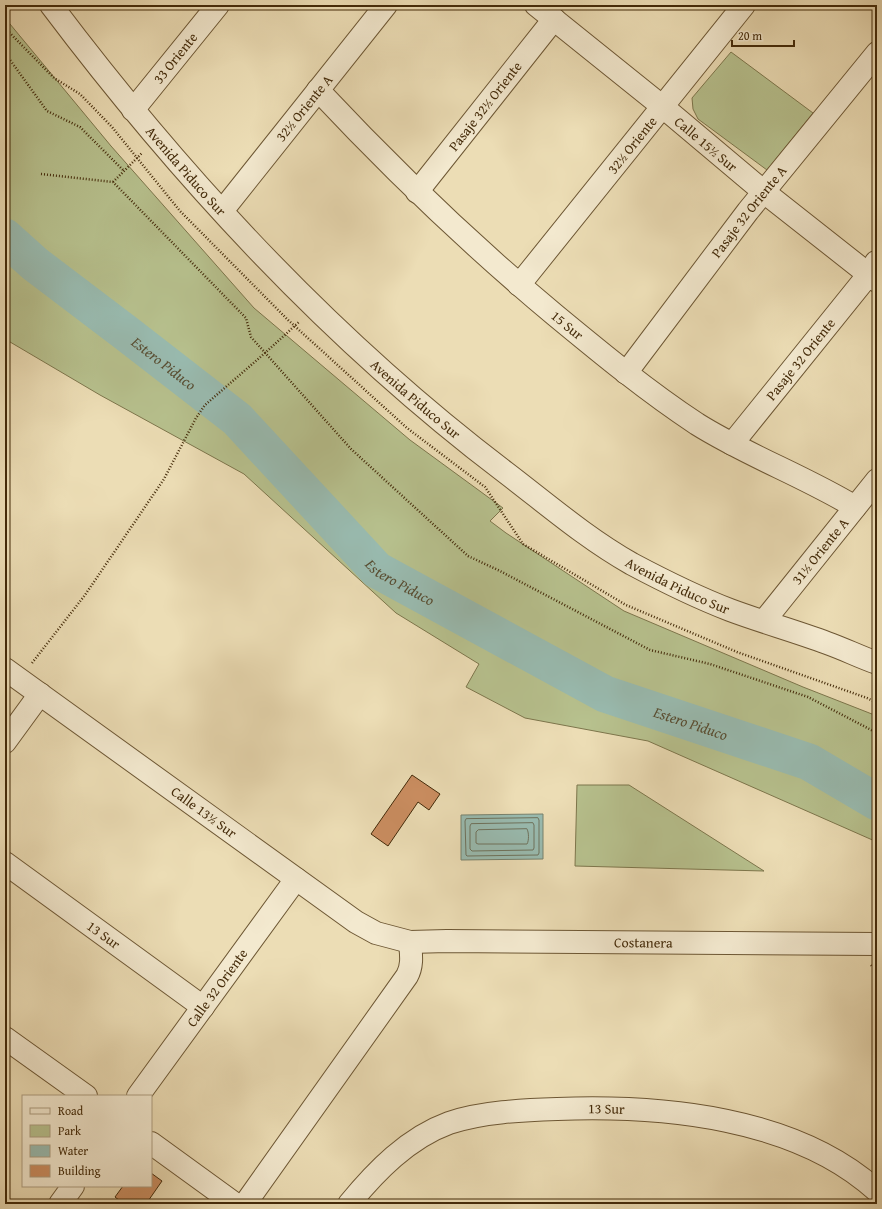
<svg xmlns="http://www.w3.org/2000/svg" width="882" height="1209" viewBox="0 0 882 1209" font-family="'Gentium Book Plus',serif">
<rect width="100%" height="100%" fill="#ecddb5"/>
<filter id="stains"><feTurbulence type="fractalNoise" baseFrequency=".005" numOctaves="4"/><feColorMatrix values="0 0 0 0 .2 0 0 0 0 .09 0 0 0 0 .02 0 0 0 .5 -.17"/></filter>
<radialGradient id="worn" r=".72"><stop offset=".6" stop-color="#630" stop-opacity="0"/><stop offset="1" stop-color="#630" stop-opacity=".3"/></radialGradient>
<g fill="#b7c18e" stroke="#7d764c">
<path d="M5,18L111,146L254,308L410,440L503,508L490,521L506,533L624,611L803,687L877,716V842L648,741L525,718L466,687L479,664L396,613L244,474L100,395L5,339Z"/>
<path d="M731,52L813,113L767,170L698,119L693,109L692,98Z"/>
<path d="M577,785H629L764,871L575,866Z"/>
</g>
<path fill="#99bbb0" stroke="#77816d" d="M543,814V859L461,860V815Z"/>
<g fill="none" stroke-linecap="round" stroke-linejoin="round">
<g stroke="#6e725c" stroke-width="1">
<path d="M538,818L539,820V853L538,855L467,856L466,855L465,821L466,819Z"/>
<path d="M533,823L534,825V848L533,850L472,851L470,849V826L471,824Z"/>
<path d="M527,829C529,832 529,841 527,844H478L476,843V832L478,830Z"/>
</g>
<path stroke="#99bbb0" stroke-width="37" id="s1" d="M5,237L35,264L126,333L237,419L377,570L605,694L809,762L877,802"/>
</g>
<g fill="#cb8e61" stroke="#432a09">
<path d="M412,775L440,794L429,810L418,802L388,846L371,834Z"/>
<path d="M151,1173L162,1181L146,1204H124L115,1197L123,1186H151Z"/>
</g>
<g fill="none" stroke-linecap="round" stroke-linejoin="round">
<defs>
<g id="minor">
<path id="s2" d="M51,5C182,179 331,340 505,472C547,504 586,538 632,564C664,581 696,597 730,610C762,622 795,631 827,643C844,649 860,657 877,663"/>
<path d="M536,5L663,107L764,192L877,281"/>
<path id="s3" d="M318,90C393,170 471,245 555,315C601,353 647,391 697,424C748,456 804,476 855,507"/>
<path id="s4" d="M133,110L218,5"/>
<path d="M417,192L554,19"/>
<path d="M222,211L386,5"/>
<path d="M519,285L744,5"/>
<path id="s5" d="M626,373L748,211L877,53"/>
<path id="s6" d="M732,444L869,274L876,262"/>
<path d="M764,621L877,480"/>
<path id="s7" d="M5,669L356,922L376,933L410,942L447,941L877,944"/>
<path d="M5,742L40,694"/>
<path id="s8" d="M5,863L203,1007"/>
<path d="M5,1038L86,1096"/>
<path id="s9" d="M138,1096L296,879"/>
<path d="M151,1143L235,1204"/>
<path d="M60,1204L73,1186"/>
<path d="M245,1204L407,976C413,965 411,954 410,942"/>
<path id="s10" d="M349,1204C376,1171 408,1138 449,1123C481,1112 524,1110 557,1109C662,1105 796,1117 877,1191"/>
</g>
</defs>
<use href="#minor" stroke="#6d5734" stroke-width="24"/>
<g stroke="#432a09" stroke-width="2.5" stroke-dasharray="1 2" stroke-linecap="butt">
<path d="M5,28L54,78L80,94L112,127L180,211L288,320L407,428L485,487L523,544L626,605L737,652L867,698L877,703"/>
<path d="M5,53L47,111L80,127L124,171"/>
<path d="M41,174L113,182L246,318L251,337L351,449L468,556L500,571L650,650L710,664L808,697L877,733"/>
<path d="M113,182L142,153"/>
<path d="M32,663L85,595L164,479L196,418L205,405L265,353L299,322"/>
<path d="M871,965L877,972"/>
</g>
<use href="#minor" stroke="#f3e9cf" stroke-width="22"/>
</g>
<g text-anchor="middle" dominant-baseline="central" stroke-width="3.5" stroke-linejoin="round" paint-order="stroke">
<g font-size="14" fill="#432a09" stroke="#f3e9cf">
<text stroke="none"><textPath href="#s4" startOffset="67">33 Oriente</textPath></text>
<text transform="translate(485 106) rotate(-52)">Pasaje 32½ Oriente</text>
<text transform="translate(304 108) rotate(-51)">32½ Oriente A</text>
<text transform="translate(706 144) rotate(40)">Calle 15½ Sur</text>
<text transform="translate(632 145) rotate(-51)">32½ Oriente</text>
<text stroke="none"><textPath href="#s2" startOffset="214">Avenida Piduco Sur</textPath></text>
<text stroke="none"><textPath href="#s5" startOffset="203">Pasaje 32 Oriente A</textPath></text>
<text stroke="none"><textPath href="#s3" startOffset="343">15 Sur</textPath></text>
<text stroke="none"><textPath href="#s6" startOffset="109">Pasaje 32 Oriente</textPath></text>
<text stroke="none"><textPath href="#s2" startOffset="538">Avenida Piduco Sur</textPath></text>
<text transform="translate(820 551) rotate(-51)">31½ Oriente A</text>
<text stroke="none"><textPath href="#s2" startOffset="861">Avenida Piduco Sur</textPath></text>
<text transform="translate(204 812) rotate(36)">Calle 13½ Sur</text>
<text stroke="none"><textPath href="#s8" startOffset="122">13 Sur</textPath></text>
<text stroke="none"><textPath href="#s7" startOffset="724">Costanera</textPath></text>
<text stroke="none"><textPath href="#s9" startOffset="134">Calle 32 Oriente</textPath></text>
<text stroke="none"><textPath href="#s10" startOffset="289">13 Sur</textPath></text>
</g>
<g font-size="15" font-style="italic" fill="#584e33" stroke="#f3e9cf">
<text stroke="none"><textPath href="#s1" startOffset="203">Estero Piduco</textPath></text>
<text stroke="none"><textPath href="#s1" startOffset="527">Estero Piduco</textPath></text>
<text stroke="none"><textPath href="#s1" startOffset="851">Estero Piduco</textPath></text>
</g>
</g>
<rect width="882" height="1209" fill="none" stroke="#ecddb5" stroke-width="20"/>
<rect x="6" y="6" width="870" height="1197" fill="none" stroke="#432a09" stroke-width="2"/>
<rect x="10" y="10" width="862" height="1189" fill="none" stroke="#432a09"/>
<rect x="22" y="1095" width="130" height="92" fill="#f3e9cf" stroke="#ad9d80"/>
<rect x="30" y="1108" width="20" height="6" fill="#f3e9cf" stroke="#ad9d80"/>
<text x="58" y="1115" font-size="12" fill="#432a09">Road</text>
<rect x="30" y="1125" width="20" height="12" fill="#b7c18e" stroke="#ad9d80"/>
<text x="58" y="1135" font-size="12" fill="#432a09">Park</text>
<rect x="30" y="1145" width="20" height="12" fill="#99bbb0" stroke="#ad9d80"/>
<text x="58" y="1155" font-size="12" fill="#432a09">Water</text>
<rect x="30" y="1165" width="20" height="12" fill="#cb8e61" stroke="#ad9d80"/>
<text x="58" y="1175" font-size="12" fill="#432a09">Building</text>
<path d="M732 40v6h62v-6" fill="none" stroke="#432a09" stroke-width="2"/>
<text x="738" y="40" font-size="12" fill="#432a09" stroke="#f3e9cf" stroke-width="3" paint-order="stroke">20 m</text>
<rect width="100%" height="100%" filter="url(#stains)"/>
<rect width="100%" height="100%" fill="url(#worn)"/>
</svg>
